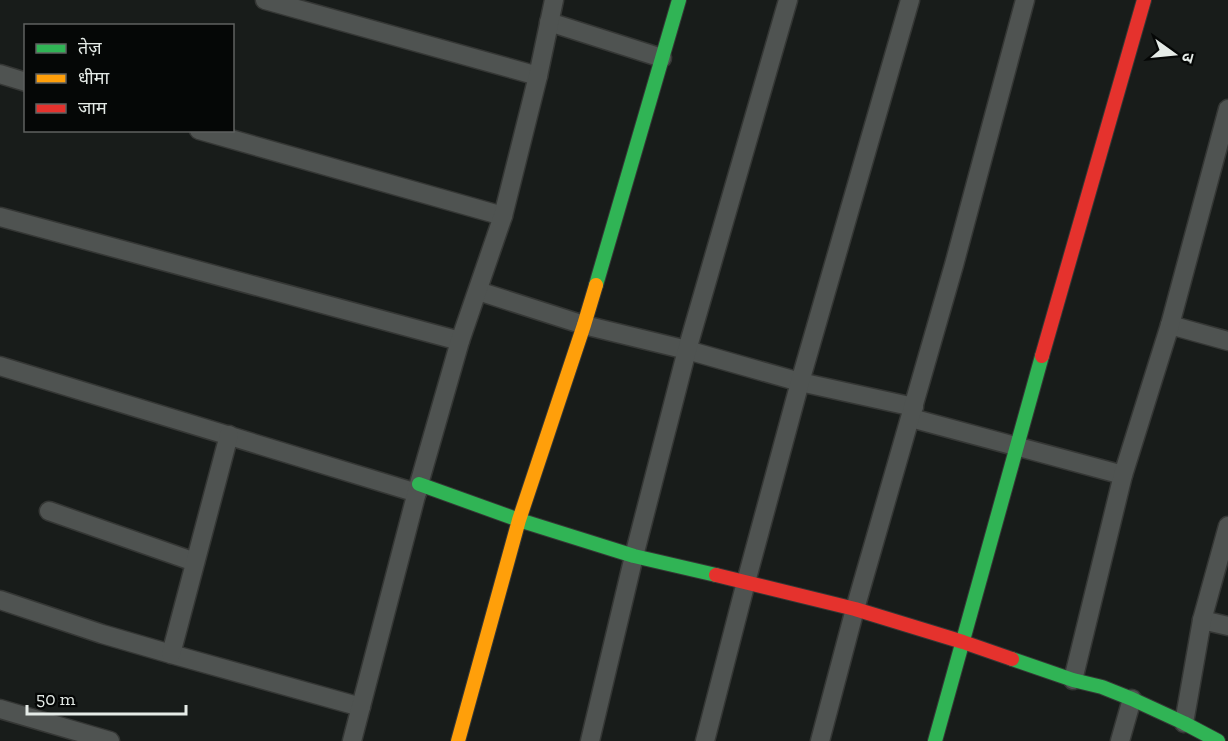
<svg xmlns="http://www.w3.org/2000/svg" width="1228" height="741" viewBox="0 0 1228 741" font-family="'Zilla Slab','Noto Sans Devanagari',serif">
<rect width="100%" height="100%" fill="#181c1a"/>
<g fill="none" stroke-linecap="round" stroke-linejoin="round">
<defs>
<g id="street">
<path d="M265,0L538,76"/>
<path d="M549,22L662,58"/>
<path d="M0,74L26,82"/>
<path d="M199,130L503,216"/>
<path d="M0,217L460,341"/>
<path d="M478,291L584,325L687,350L800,382L914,407"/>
<path d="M1170,325L1228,341"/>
<path d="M0,366L417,493"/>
<path d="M911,418L1123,475"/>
<path d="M49,511L195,562"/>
<path d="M0,600L102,634L171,654L361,707"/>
<path d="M1202,620L1228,626"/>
<path d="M171,654L229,435"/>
<path d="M1073,680L1123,475L1170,325L1228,109"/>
<path d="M0,709L110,741"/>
<path d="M1184,723L1202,620L1228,526"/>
<path d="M352,741L419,484L460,341L503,216L538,76L554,0"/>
<path d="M590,741L634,556L687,350L788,0"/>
<path d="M705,741L746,582L800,382L910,0"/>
<path d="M820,741L855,609L954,265L1025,0"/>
<path d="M1120,741L1132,699"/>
</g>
<g id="fast">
<path d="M596,285L679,0"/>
<path d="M419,484L519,520L634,556L716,575"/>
<path d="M1012,659L1073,680L1102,687L1132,699L1184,723L1218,741"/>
<path d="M935,741L1042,356"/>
</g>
<path id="slow" d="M458,741L519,520L584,325L596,285"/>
<g id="jam">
<path d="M1042,356L1144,0"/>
<path d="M716,575L855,609L963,642L1012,659"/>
</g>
</defs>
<use href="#street" stroke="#353735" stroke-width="21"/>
<use href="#fast" stroke="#353735" stroke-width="16"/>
<use href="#slow" stroke="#353735" stroke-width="16"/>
<use href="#jam" stroke="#353735" stroke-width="16"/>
<use href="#street" stroke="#4f5351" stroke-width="18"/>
<use href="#fast" stroke="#30b455" stroke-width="14"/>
<use href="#slow" stroke="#ff9f0a" stroke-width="14"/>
<use href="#jam" stroke="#e5322d" stroke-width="14"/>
</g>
<rect x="24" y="24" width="210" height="108" fill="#050706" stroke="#5f6260" stroke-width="1.5"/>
<rect x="36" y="44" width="30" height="9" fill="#30b455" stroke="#5f6260" stroke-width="1.5"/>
<text x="78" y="54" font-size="18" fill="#e5ebe7">तेज़</text>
<rect x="36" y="74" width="30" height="9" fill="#ff9f0a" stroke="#5f6260" stroke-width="1.5"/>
<text x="78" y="84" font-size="18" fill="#e5ebe7">धीमा</text>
<rect x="36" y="104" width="30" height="9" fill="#e5322d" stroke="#5f6260" stroke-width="1.5"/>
<text x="78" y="114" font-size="18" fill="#e5ebe7">जाम</text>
<g transform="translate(1174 54) rotate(105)" stroke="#050706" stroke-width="4.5" paint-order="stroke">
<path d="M0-4.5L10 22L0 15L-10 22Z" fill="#e5ebe7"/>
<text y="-9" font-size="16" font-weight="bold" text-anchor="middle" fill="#e5ebe7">उ</text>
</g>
<path d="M27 705v9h159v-9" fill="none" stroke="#e5ebe7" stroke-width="3"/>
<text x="36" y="705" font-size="18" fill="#e5ebe7" stroke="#050706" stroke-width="4.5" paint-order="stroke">50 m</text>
</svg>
